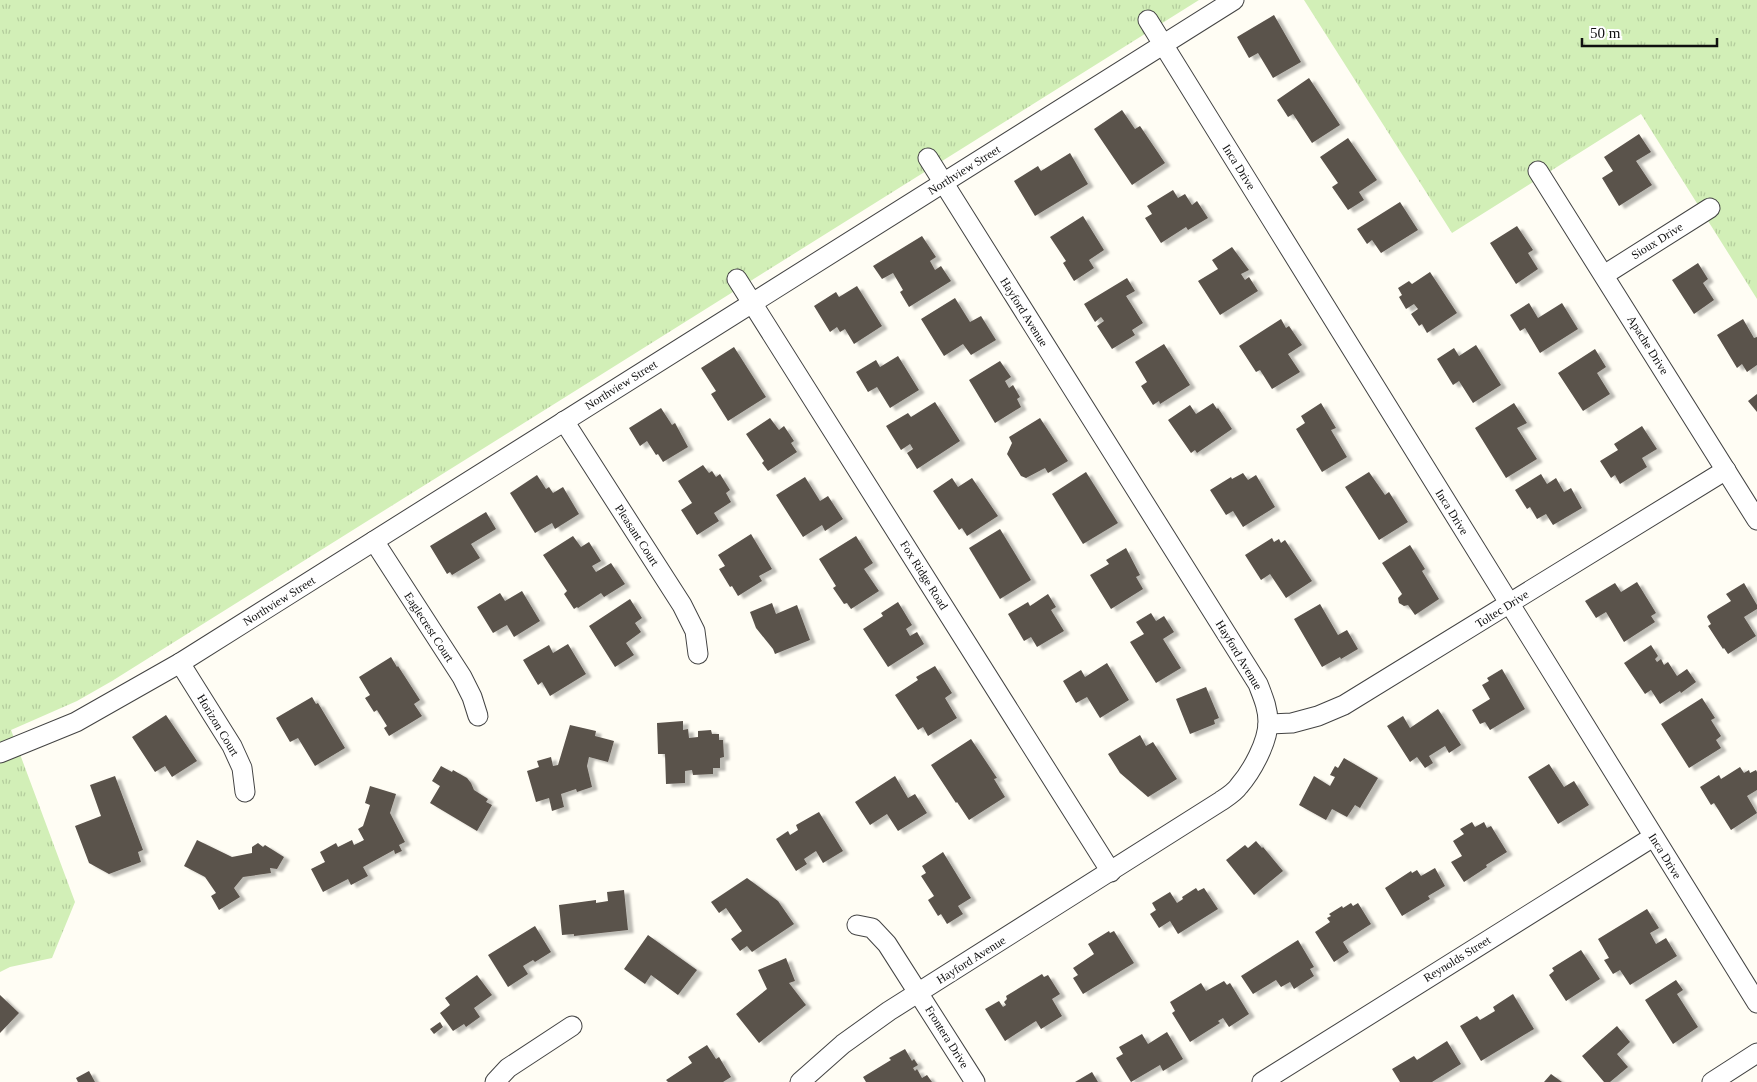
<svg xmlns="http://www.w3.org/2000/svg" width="1757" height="1082" viewBox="0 0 1757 1082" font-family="Georgia,serif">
<defs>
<pattern id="grass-tufts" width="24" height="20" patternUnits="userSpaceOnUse" patternTransform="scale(1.25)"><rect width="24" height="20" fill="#d2efb7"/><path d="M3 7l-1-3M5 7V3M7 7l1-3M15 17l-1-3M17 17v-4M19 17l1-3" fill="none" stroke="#b3cc9c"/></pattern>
<filter id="shadow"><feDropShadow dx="5.5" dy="3" stdDeviation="1" flood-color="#0004"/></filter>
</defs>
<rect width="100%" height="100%" fill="#fffdf4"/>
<g fill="url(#grass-tufts)">
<path d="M0,0H1199L112,681L77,701L11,730L75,902L52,958L10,967L0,972Z"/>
<path d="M1304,0H1757V299L1641,114L1452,233Z"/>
</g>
<g fill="#5a524b" filter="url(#shadow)">
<path d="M1274,15L1301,62L1273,78L1258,53L1249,58L1237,37Z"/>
<path d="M1309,78L1340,125L1312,143L1293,114L1288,117L1277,100Z"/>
<path d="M1122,110L1135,129L1140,126L1165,163L1132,185L1094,129Z"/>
<path d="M1639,134L1651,152L1636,161L1652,185L1619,206L1602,178L1613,171L1604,157Z"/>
<path d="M1348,138L1377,180L1359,192L1364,200L1348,210L1332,187L1338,183L1320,157Z"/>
<path d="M1070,153L1088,184L1035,216L1014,181L1038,166L1041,171Z"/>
<path d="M1173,190L1178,198L1185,194L1192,205L1197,201L1208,218L1188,230L1186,227L1161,243L1145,218L1152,214L1147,206Z"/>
<path d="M1400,202L1418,230L1381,253L1372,240L1367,244L1357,229Z"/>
<path d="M1083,216L1104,250L1089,260L1094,268L1074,281L1063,263L1066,261L1050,237Z"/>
<path d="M1517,226L1533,250L1528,253L1538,269L1516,284L1490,243Z"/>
<path d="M922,236L936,257L930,261L935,270L941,266L951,281L909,307L900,292L903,290L893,273L882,279L873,266Z"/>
<path d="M1232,247L1249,270L1241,274L1245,280L1249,277L1258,291L1220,315L1198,281L1218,269L1212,260Z"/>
<path d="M1698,263L1708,279L1703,283L1714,300L1694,314L1672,280Z"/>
<path d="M1430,272L1457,313L1427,333L1422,324L1419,326L1411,314L1418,309L1414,304L1406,309L1399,297L1402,295L1398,288L1409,281L1412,284Z"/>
<path d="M1127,278L1135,291L1126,296L1143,323L1132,330L1135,335L1112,349L1097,326L1104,321L1101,317L1095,322L1084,304Z"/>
<path d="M857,286L882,326L854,344L845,329L840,332L837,327L830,332L814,306L836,292L839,297Z"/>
<path d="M955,298L970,322L981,316L996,340L971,355L963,344L944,356L921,319Z"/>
<path d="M1529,303L1538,318L1562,303L1578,329L1540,353L1525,328L1520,331L1510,315Z"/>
<path d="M1281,319L1286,328L1289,326L1302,345L1288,354L1300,372L1272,389L1260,370L1256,372L1239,346Z"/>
<path d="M1743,319L1754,338L1757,337V365L1747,372L1742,364L1737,368L1717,335Z"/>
<path d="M1164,344L1190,385L1160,404L1159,401L1153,405L1141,386L1147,382L1135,362Z"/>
<path d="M1476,345L1501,385L1473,403L1459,381L1453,385L1437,359L1454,348L1459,356Z"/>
<path d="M734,347L766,397L728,421L711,394L716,391L701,368Z"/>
<path d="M1595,349L1606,367L1597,373L1610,394L1583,411L1558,373Z"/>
<path d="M898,356L919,390L890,408L877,387L868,392L856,372L876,360L880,367Z"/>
<path d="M1000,361L1011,377L1005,381L1009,388L1013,385L1020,397L1017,399L1021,407L995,423L969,380Z"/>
<path d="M1757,394V412L1748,401Z"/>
<path d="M935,402L960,441L917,469L907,453L913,449L910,444L901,450L886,426L908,413L911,417Z"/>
<path d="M1213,403L1217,409L1218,408L1232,429L1197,453L1195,450L1191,453L1168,420L1190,405L1196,414Z"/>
<path d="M1321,403L1336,428L1331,430L1347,457L1322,472L1296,429L1305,423L1301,416Z"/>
<path d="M1514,403L1527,423L1517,428L1537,459L1506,478L1475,428Z"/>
<path d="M661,408L672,425L675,423L688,447L663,462L658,454L656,455L647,441L640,446L629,428Z"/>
<path d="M770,418L779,430L784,426L794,441L791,443L797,452L768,471L762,463L764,461L746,434Z"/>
<path d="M1040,418L1068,461L1048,473L1045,468L1026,478L1021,476L1007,454L1012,443L1009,437Z"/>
<path d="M1642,426L1657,449L1642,458L1647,467L1620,484L1615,475L1611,478L1600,461L1618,450L1614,444Z"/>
<path d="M703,465L709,473L712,471L716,477L720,474L730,490L726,493L731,502L714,513L719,521L697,535L681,510L692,503L678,481Z"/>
<path d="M1086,472L1118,523L1083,544L1052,494Z"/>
<path d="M1369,472L1385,495L1389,492L1408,522L1379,540L1345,487Z"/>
<path d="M1243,473L1248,480L1256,475L1275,507L1243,527L1233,511L1226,515L1210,490L1231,477L1232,479Z"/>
<path d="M1541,474L1547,484L1556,478L1564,492L1571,488L1582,508L1553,525L1546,514L1537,519L1530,507L1527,509L1515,490Z"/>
<path d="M537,475L546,489L549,487L553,493L563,487L579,514L555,529L552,523L535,533L510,493Z"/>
<path d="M805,477L820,501L828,496L843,519L825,531L822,525L803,537L776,495Z"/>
<path d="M952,478L958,487L972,478L998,516L967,536L962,528L959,530L933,491Z"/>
<path d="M486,512L496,529L471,544L480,558L452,575L450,572L447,574L430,546Z"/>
<path d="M1000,529L1031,580L1000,599L969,548Z"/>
<path d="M751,534L772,569L759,576L762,581L738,596L732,586L730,587L719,569L725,566L718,555Z"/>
<path d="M573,536L581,547L589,542L601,561L592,566L596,572L611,563L625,584L604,597L601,593L578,608L577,607L574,609L564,594L567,591L543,555Z"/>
<path d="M856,536L873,563L864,569L879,591L851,609L847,603L844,604L833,588L836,586L819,559Z"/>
<path d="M1272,538L1274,542L1279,539L1281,543L1285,540L1312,581L1286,598L1270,574L1261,580L1245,555Z"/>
<path d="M1410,545L1425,569L1422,571L1439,599L1415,615L1408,605L1404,606L1399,603L1398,598L1402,594L1382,563Z"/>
<path d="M1126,548L1140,575L1136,577L1143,589L1111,609L1090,575L1109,564L1106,560Z"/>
<path d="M1637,582L1656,613L1651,616L1655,622L1624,642L1606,612L1596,618L1585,601L1615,583L1621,592Z"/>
<path d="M1744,583L1757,605V609L1744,617L1756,636L1728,654L1724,648L1723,649L1708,626L1711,624L1707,617L1708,615L1731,601L1726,594Z"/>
<path d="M522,591L540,621L514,637L507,625L493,633L477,607L500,593L505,601Z"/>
<path d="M1048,594L1056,607L1051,610L1064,631L1037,647L1031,637L1024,641L1008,614L1028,602L1030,606Z"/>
<path d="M630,599L642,618L635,623L641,632L626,643L634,655L615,667L589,626Z"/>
<path d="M898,602L912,625L906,629L910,636L917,632L924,644L888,667L863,629L883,616L881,613Z"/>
<path d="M772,603L776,614L797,605L810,640L775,654L773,649L756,628L750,612Z"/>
<path d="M1320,604L1338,635L1347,630L1358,649L1341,659L1340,657L1322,667L1294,619Z"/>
<path d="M1151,613L1156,621L1164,616L1174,632L1163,639L1181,668L1156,683L1130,642L1144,634L1136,622Z"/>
<path d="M568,644L586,674L550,696L542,682L538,685L523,660L549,645L553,653Z"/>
<path d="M1651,645L1658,656L1655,659L1657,662L1661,659L1664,665L1668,662L1677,676L1687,669L1696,682L1681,693L1680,691L1660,704L1651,690L1645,694L1624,663Z"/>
<path d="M391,657L397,667L398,666L420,700L414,704L422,716L389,736L384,728L387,726L377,710L374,712L365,698L370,695L359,677Z"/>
<path d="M1107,663L1129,700L1100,718L1087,697L1076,703L1063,681L1081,670L1085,677Z"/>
<path d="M935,666L952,693L945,698L957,718L928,736L923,727L918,730L895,695L918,680L916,677Z"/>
<path d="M1502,669L1525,709L1490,730L1485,722L1480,724L1472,710L1490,699L1482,685L1489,681L1487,678Z"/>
<path d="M1206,687L1219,718L1214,720L1215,724L1190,734L1176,699Z"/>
<path d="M312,697L316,704L318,703L345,748L315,766L298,738L290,742L276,718Z"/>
<path d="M1702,698L1715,718L1711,720L1721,736L1716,740L1721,748L1689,768L1661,724Z"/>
<path d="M1438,709L1461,745L1449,753L1445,746L1429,756L1433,763L1425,768L1417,757L1410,762L1387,726L1403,716L1410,728Z"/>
<path d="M166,715L197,761L172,777L165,766L155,772L132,737Z"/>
<path d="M683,721V730L688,729L689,738L698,737V731L711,730L712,734H719V740H723L724,757L720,758V768H713V774L693,775L692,770L685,771V783L666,784L665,754H658L657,723Z"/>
<path d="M570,725L596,731L595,736L614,741L608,762L589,757L587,766L592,787L577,792L576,789L561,794L564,807L552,811L549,798L536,802L527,771L539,767L537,761L551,757L553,766L558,765Z"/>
<path d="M1140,735L1146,746L1153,742L1177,779L1148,797L1120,773L1108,754Z"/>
<path d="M971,739L997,778L994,779L1005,797L969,820L957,802L956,803L931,765Z"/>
<path d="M1344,758L1378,778L1360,808L1355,805L1347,817L1332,809L1326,820L1299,805L1314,776L1330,786L1335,777L1330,775L1335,766L1338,768Z"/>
<path d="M1549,764L1564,787L1574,781L1589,805L1558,824L1528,777Z"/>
<path d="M441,766L452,772L453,770L467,778L471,783L474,790L488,799L486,802L492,805L477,831L430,803L440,786L432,781Z"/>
<path d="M1740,767L1744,773L1749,770L1750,773L1756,770L1757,772V790L1747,796L1757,813L1731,830L1714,803L1711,805L1700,787L1719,775L1721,779Z"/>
<path d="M115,776L143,850L138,852L141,862L109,874L89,863L75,826L101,816L90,785Z"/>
<path d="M895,776L908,798L915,794L927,813L898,831L887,814L870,825L855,802Z"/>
<path d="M370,786L396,794L390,813L405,842L399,845L402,851L395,854L394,850L363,867L368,876L351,885L348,879L323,892L311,869L325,862L320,852L336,843L338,847L352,840L354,845L364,840L358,829L363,826L370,805L365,803Z"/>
<path d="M819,812L843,851L823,863L816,851L804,859L807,864L796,871L776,839L788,831L790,835L798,830L796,825Z"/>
<path d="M1472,822L1475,827L1484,822L1487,828L1491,826L1507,852L1486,865L1487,867L1464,882L1451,862L1462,856L1453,841L1464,834L1460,829Z"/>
<path d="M197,840L232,857L252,853V847L258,843L263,847L265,845L284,857L277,869L270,868L271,873L243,877L234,888L240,897L219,910L211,896L216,893L205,877L184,866Z"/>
<path d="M1256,841L1262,848L1263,847L1283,871L1254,895L1226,860L1245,845L1248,848Z"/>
<path d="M943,852L971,898L958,906L963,914L947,924L941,914L938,916L928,900L934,896L921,876L926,873L922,866Z"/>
<path d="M1435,868L1445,886L1428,896L1430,899L1402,916L1385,888L1411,871L1412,873L1417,870L1421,876Z"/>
<path d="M747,878L778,901L794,924L752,952L747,946L740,951L731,939L742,931L726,908L719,913L711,902Z"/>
<path d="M1196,888L1198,891L1204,888L1218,909L1178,934L1170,921L1159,928L1150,914L1156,910L1152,903L1170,892L1177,903L1183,899L1182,897Z"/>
<path d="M624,890L628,930L574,936V934L562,935L559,905L596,900V903L608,901L607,892Z"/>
<path d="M1351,903L1353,906L1358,903L1371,924L1343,942L1349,952L1334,962L1315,932L1330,922L1327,918L1331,916L1329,914L1342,906L1343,908Z"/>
<path d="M1647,909L1659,928L1650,933L1656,944L1666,938L1677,956L1630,985L1620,970L1613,974L1604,960L1609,958L1598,939Z"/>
<path d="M535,926L551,952L535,962L533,960L523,966L528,974L508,987L488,955Z"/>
<path d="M1109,931L1110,933L1114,931L1134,963L1083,994L1073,978L1078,975L1073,968L1094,954L1088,944Z"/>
<path d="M648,935L697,970L678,995L651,975L645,984L624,969Z"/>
<path d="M1298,940L1314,967L1310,969L1314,976L1294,989L1290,982L1281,987L1276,980L1253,994L1241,976Z"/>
<path d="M1581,950L1600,979L1566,1001L1549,975L1554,971L1552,968Z"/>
<path d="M786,958L795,981L789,983L806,1005L759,1043L736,1014L767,989L758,970Z"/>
<path d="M1042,974L1044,977L1048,975L1060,994L1052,999L1062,1016L1041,1029L1036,1021L1005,1041L985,1009L999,1001L1003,1007L1006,1005L1004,1002L1007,999L1006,996Z"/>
<path d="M477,975L492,995L474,1008L480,1017L466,1027L464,1024L453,1031L440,1013L450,1005L445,998Z"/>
<path d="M1676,980L1683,990L1677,994L1698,1027L1673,1044L1645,1000Z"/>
<path d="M1224,981L1227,985L1230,983L1249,1014L1229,1027L1223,1018L1218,1021L1220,1023L1190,1042L1172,1013L1175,1011L1170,1002L1201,983L1206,991Z"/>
<path d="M1513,994L1534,1029L1481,1061L1460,1026L1477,1016L1480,1020L1495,1011L1493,1007Z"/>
<path d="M0,995L19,1013L0,1033Z"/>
<path d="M440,1022L443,1027L434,1034L430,1029Z"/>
<path d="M1617,1026L1630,1042L1617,1054L1628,1067L1610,1082H1604L1582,1056Z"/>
<path d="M1167,1032L1183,1059L1163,1071L1160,1065L1131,1082L1116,1058L1123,1054L1119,1047L1142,1034L1148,1044Z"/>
<path d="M1447,1041L1461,1064L1432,1082H1400L1392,1069L1414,1056L1417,1060Z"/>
<path d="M707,1045L716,1059L719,1057L731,1077L723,1082H668L666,1080L692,1063L688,1057Z"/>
<path d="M905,1049L912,1061L914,1059L918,1065L913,1068L915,1071L917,1069L922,1078L927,1075L932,1082H866L863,1077L891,1060L889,1058Z"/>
<path d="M89,1071L95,1082H78L76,1078Z"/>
<path d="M1092,1072L1098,1082H1075Z"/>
<path d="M1551,1074L1562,1082H1544Z"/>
</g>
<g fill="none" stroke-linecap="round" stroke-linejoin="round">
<defs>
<g id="minor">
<path d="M1148,20L1757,1003"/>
<path d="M1538,171L1757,520"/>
<path d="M1604,275L1710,208"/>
<path d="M737,279L1111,872"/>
<path d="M564,421L682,605L695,631L698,654"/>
<path d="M374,541L462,677L472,697L478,716"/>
<path d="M180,663L232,746L242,768L245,792"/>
<path d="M1268,724L1292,723L1318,716L1344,705L1726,470"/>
<path d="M0,753L76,722L180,663L1234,0"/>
<path d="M857,925L872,928L887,944L975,1082"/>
<path d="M495,1082L508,1068L572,1026"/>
<path d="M800,1082L843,1044L889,1011L1221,801C1227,797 1235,792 1239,786C1252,771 1268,742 1268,722C1268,708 1263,697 1258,684L928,158"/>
<path d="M1262,1082L1653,837"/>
<path d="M1712,1082L1757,1053"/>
</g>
</defs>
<use href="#minor" stroke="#434343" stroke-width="21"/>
<use href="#minor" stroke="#fff" stroke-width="19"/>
</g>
<g text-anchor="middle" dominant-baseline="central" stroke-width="5" stroke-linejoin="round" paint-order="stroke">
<g font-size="12" fill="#101010" stroke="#fff">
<text transform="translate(1239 167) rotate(58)">Inca Drive</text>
<text transform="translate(964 170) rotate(-32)">Northview Street</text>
<text transform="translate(1657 241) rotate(-32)">Sioux Drive</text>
<text transform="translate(1024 312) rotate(58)">Hayford Avenue</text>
<text transform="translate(1648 345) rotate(58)">Apache Drive</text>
<text transform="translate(621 385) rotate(-32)">Northview Street</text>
<text transform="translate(1452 512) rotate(58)">Inca Drive</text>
<text transform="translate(637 535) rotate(57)">Pleasant Court</text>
<text transform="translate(924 575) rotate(58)">Fox Ridge Road</text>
<text transform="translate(279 601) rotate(-32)">Northview Street</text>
<text transform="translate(1502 609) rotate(-32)">Toltec Drive</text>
<text transform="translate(429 627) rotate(57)">Eaglecrest Court</text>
<text transform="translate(1239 655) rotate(59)">Hayford Avenue</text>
<text transform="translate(218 725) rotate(59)">Horizon Court</text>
<text transform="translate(1665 856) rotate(58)">Inca Drive</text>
<text transform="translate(1457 959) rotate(-32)">Reynolds Street</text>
<text transform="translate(971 960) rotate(-32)">Hayford Avenue</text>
<text transform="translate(947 1037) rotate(58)">Frontera Drive</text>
</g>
</g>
<path d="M1582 38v8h135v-8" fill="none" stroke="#101010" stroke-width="2.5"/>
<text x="1590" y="38" font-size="15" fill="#101010" stroke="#ffffff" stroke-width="4" paint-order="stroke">50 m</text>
</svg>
